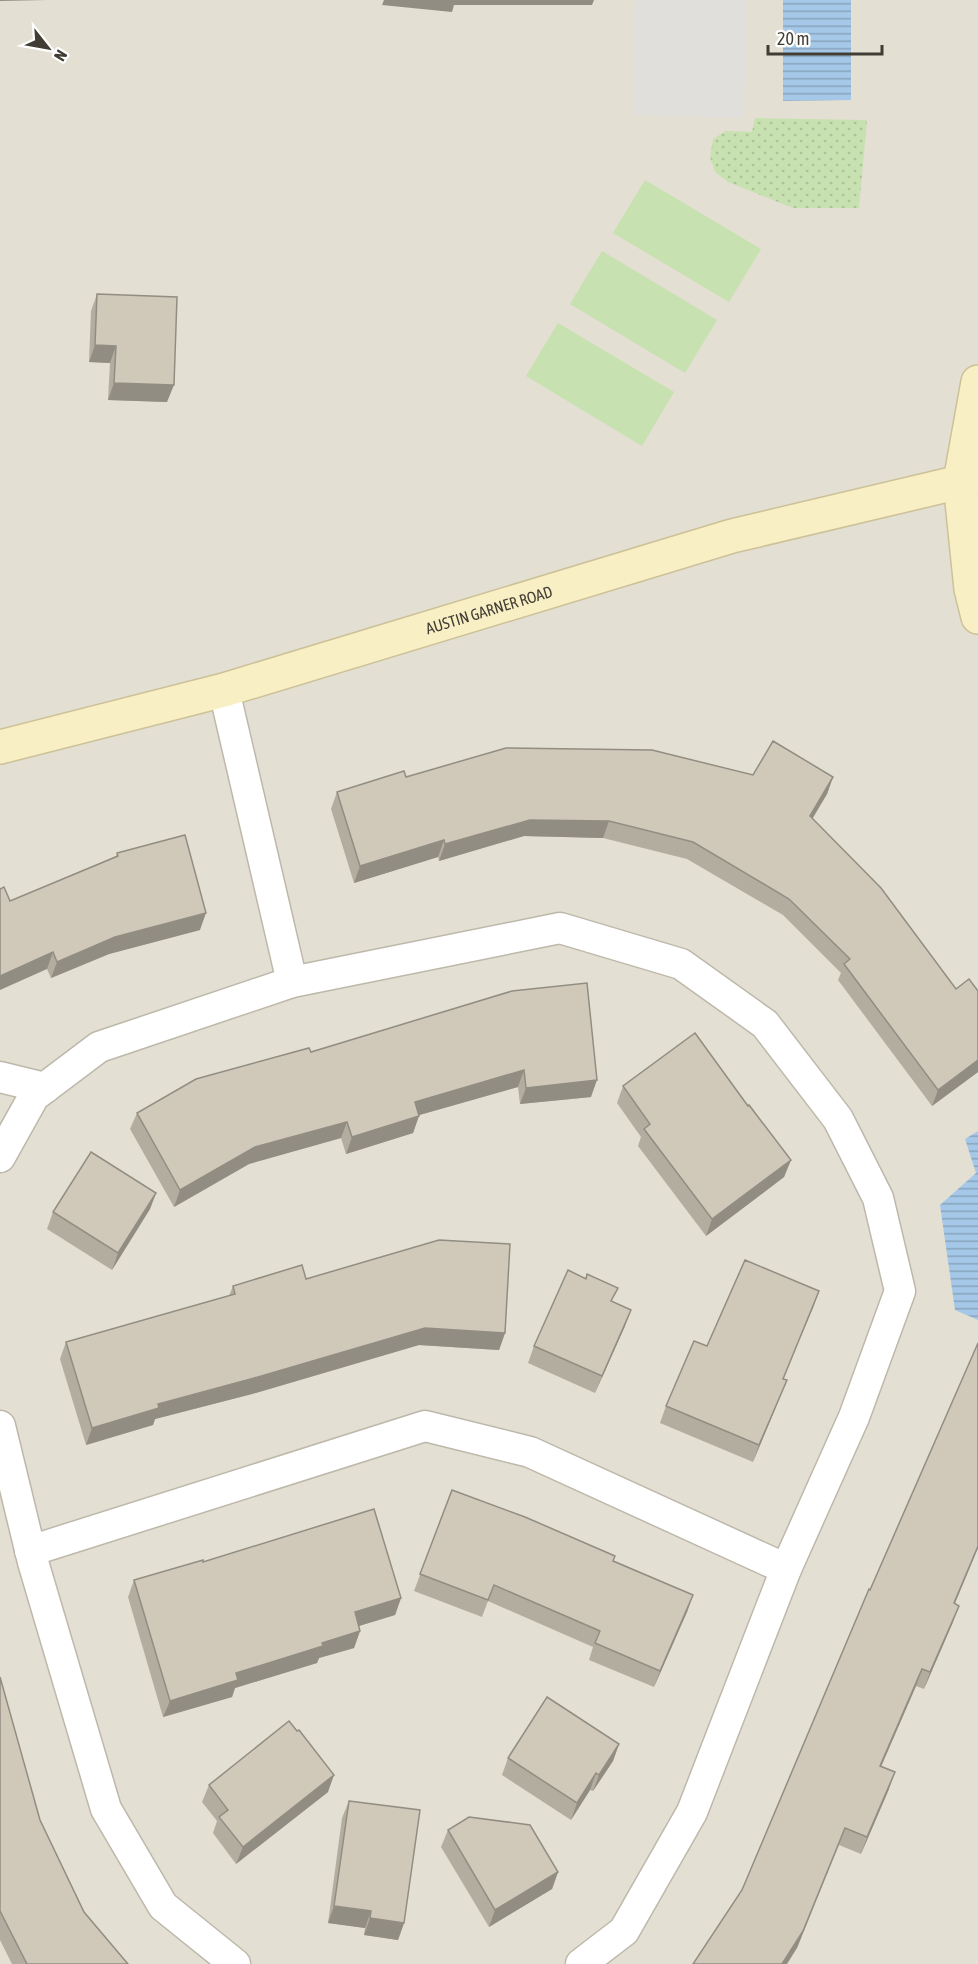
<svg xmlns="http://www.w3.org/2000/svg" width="978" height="1964" viewBox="0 0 978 1964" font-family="'Asap Condensed',sans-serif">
<defs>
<pattern id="park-dots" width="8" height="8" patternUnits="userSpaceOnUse" patternTransform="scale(1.5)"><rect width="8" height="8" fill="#c8e1b0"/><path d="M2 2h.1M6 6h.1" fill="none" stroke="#adc298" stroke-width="1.8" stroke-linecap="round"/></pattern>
<pattern id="water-rules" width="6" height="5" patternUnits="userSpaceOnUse" patternTransform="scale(1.5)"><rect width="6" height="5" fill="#a5c8e8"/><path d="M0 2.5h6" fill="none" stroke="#88a4bd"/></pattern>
</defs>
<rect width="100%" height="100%" fill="#f0ede4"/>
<rect fill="#e3dfd2" x="0" y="0" width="978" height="1964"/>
<g fill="#c8e1b0">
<path d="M645,180L761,249L729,302L613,233Z"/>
<path d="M602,251L717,320L685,373L570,304Z"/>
<path d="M558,323L674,392L642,446L526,376Z"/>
</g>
<path fill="url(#park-dots)" d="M755,118L867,120L859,208H793L728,182L715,172L710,157L713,139L726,131L752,132Z"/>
<path fill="#e1dfdc" d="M635,0H747L744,118L633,115Z"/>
<g fill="url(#water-rules)">
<path d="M783,0H851V100L783,101Z"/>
<path d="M978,1131V1320L955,1310L940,1205L976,1173L965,1139Z"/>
</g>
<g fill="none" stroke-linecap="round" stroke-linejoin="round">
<defs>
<g id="street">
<path d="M224,690L292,982"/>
<path d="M0,1077L45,1088"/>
<path d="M0,1157L34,1096L99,1047L292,982L560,928L681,964L765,1024L838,1119L878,1198L900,1291L854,1417L786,1569L692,1812L624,1931L581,1964"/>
<path d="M0,1426L33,1562L106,1809L163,1906L235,1964"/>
<path d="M30,1551L425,1426L530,1452L786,1569"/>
</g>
<g id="secondary">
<path d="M978,382L960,482L971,589L978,617"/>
<path id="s1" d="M0,747L224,690L732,536L960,482L978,475"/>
</g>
</defs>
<use href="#street" stroke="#bdb8aa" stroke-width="33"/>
<use href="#secondary" stroke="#ccc197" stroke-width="36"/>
<use href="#street" stroke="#fff" stroke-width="30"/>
<use href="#secondary" stroke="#f9efc5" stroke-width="33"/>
</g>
<g fill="#b3ada0">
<path d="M97,294L167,402L108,400L110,363L89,362L91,311Z"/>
<path d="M753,775L833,777L827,794L812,818L956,989L978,991V1072L932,1106L838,980L841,973L783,915L687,859L603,838L524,836L439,861L438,857L354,883L331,809L337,792L406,777Z"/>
<path d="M117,853L200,930L109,954L51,978L47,969L10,901L116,856Z"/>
<path d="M512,991L591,1097L520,1104L518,1087L419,1115L413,1133L346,1154L341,1138L249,1164L174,1207L130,1129L137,1113L311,1052Z"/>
<path d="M623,1086L791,1160L784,1177L706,1236L638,1146L641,1137L617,1103Z"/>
<path d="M156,1193L150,1209L112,1270L47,1229L53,1212Z"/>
<path d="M306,1279L505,1333L499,1350L419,1345L252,1394L155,1419L153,1425L86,1445L60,1359L66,1342L229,1296L233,1286Z"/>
<path d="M819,1291L783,1379L780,1397L753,1462L660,1423L666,1406L707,1346Z"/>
<path d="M613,1301L625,1326L595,1393L528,1363L534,1346Z"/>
<path d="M452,1490L693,1595L687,1612L654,1687L589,1660L593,1647L488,1601L482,1617L414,1591Z"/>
<path d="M134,1580L401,1598L395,1615L359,1626L360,1631L354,1648L319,1658L317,1663L235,1688L232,1697L163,1717L128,1597Z"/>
<path d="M955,1604L953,1622L924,1689L916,1686L881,1766L889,1789L861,1854L839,1845L797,1948L693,1964Z"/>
<path d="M0,1677L40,1820L84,1912L128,1964H12L0,1940Z"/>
<path d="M297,1731L328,1792L236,1864L213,1833L217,1821L202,1802L209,1785Z"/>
<path d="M619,1744L613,1761L593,1791L590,1790L571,1820L502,1775L508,1758Z"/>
<path d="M349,1801L404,1923L398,1940L364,1935L365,1928L328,1923L342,1818Z"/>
<path d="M448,1830L558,1872L552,1889L489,1927L441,1847Z"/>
</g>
<g fill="#928d82">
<path d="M0,0H47L0,1Z"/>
<path d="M384,0H594L592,5H454L452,12L382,5Z"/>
<path d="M95,345L116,346L110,363L89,362Z"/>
<path d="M114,383L174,385L167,402L108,400Z"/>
<path d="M833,777L827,794L804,833L810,816Z"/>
<path d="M530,820L609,821L603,838L524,836L439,861L445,844Z"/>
<path d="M444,840L438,857L354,883L360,866Z"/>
<path d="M206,913L200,930L109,954L51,978L57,962L115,937Z"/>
<path d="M53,952L47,969L0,990V976Z"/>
<path d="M978,1060V1072L932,1106L938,1090Z"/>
<path d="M524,1070L518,1087L409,1118L415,1102Z"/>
<path d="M597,1080L591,1097L520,1104L526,1088Z"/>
<path d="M419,1116L413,1133L346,1154L352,1137Z"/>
<path d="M347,1122L341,1138L249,1164L174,1207L180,1190L255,1147Z"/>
<path d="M791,1160L784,1177L706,1236L712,1219Z"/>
<path d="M156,1193L150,1209L112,1270L118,1253Z"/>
<path d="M819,1291L813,1308L776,1395L783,1379Z"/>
<path d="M631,1310L625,1326L595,1393L602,1376Z"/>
<path d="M425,1328L505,1333L499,1350L419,1345L252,1394L155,1419L153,1425L86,1445L92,1428L158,1404Z"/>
<path d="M787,1380L780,1397L753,1462L759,1445Z"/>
<path d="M978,1546V1548L948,1620L954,1603Z"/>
<path d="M693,1595L687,1612L654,1687L660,1671Z"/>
<path d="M401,1598L395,1615L349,1629L355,1612Z"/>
<path d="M959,1606L953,1622L924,1689L930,1672Z"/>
<path d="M360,1631L354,1648L319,1658L317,1663L235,1688L232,1697L163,1717L170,1701L236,1673L322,1643Z"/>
<path d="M922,1669L916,1686L874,1783L880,1766Z"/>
<path d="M619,1744L613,1761L593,1791L599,1775Z"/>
<path d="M895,1772L889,1789L861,1854L867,1837Z"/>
<path d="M596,1773L590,1790L571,1820L577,1803Z"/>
<path d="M334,1775L328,1792L236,1864L243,1847Z"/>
<path d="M845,1828L797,1948L787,1964H782Z"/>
<path d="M558,1872L552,1889L489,1927L495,1910Z"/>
<path d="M334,1906L371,1911L365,1928L328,1923Z"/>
<path d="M370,1918L404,1923L398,1940L364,1935Z"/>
</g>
<g fill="#d0c9ba" stroke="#928d82" stroke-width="1.5">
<path d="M97,294L177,297L174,385L114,383L116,346L95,345Z"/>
<path d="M773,741L833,777L810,816L881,888L956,989L969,979L978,991V1060L938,1090L844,964L850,959L789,899L693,842L609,821L530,820L445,844L444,840L360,866L337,792L404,771L406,777L506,748L652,750L753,775Z"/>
<path d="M185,835L206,913L115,937L57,962L53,952L0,976V889L4,887L10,901L118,856L117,853Z"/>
<path d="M587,983L597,1080L526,1088L524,1070L415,1102L419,1116L352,1137L347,1122L255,1147L180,1190L137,1113L196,1079L309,1048L311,1052L512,991Z"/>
<path d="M695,1033L748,1106L749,1105L791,1160L712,1219L644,1129L650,1124L623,1086Z"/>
<path d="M91,1152L156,1193L118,1253L53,1212Z"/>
<path d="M439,1240L510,1244L505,1333L425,1328L258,1377L158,1404L159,1408L92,1428L66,1342L235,1294L233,1286L302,1265L306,1279Z"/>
<path d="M745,1260L819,1291L783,1379L787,1380L759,1445L666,1406L694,1341L707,1346Z"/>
<path d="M568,1270L586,1279L587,1274L618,1288L611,1301L631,1310L602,1376L534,1346Z"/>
<path d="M978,1343V1546L954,1603L959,1606L930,1672L922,1669L880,1766L895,1772L867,1837L845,1828L803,1931L782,1964H693L742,1890L869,1589L870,1590Z"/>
<path d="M452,1490L525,1517L615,1556L613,1561L693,1595L660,1671L595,1643L600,1631L494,1585L488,1600L420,1574Z"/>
<path d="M374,1509L401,1598L355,1612L360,1631L322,1643L323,1646L236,1673L238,1680L170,1701L134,1580L203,1560V1562Z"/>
<path d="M0,1677L40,1820L84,1912L128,1964H27L0,1911Z"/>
<path d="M547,1697L619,1744L599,1775L596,1773L577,1803L508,1758Z"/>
<path d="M289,1721L297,1731L299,1730L334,1775L243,1847L219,1817L228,1810L209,1785Z"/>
<path d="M349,1801L420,1810L404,1923L370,1918L371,1911L334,1906Z"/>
<path d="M469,1817L530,1825L558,1872L495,1910L448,1830Z"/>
</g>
<g text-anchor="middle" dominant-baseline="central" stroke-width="4.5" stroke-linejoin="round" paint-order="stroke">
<g font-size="16" fill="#413d34" stroke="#fff">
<text stroke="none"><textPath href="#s1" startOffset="508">AUSTIN GARNER ROAD</textPath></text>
</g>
</g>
<g transform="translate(48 48) rotate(121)" stroke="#ffffff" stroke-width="4.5" paint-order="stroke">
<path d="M0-4.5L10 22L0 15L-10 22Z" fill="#413d34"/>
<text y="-9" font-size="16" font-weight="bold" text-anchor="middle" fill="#413d34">N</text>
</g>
<path d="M768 45v9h114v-9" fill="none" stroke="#413d34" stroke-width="3"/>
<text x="777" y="45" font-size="18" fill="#413d34" stroke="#ffffff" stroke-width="4.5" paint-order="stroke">20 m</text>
</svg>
